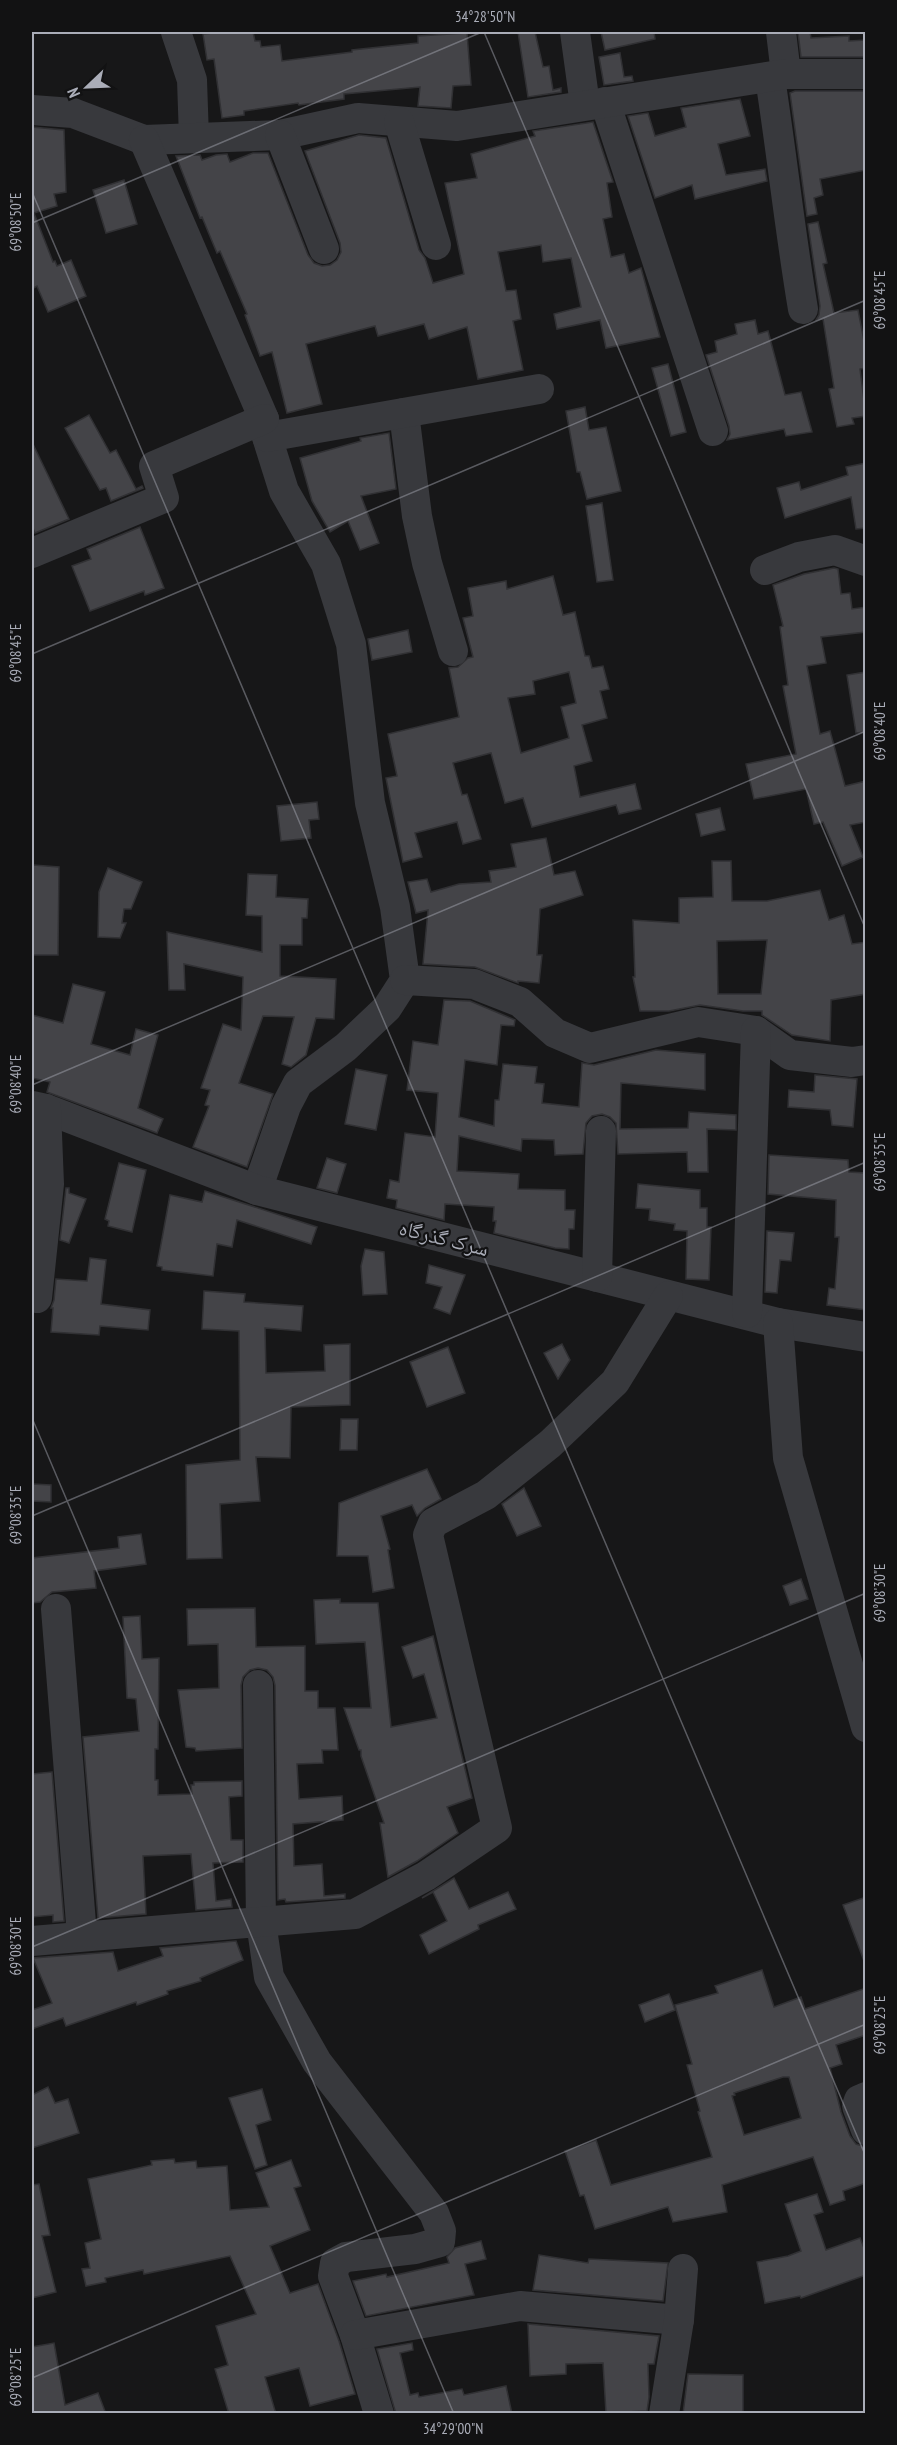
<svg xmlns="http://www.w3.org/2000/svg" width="897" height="2445" viewBox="0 0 897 2445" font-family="'PT Sans Narrow','Noto Naskh Arabic',sans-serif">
<rect width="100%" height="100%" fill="#171718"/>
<g fill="#444448" stroke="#313134" stroke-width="1.5" fill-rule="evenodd">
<path d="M223,32H253L255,41H260L261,47L280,45L282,61L352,52V50L418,43V36L467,33L471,85L453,86L451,108L418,106L420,87L344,94V99L299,105L298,103L244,111V115L222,118L214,59L207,60L203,34Z"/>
<path d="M518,32H535L543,67L549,66L553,90L561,88V92L528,97Z"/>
<path d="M601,32H654L655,39L605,50Z"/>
<path d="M798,32H810L811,38L849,36V41L866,40V57H801Z"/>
<path d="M620,53L624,77L632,76L633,81L604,85L599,57Z"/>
<path d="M795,91H866V170L820,179L823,195L814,198L817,214L807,216L790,93Z"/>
<path d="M740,99L750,136L718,144L726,175L765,169L767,181L695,199L692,185L655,198L628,116L648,113L655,136L686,127L681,108Z"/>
<path d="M593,122L613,182L607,183L612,217L603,219L611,257L624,254L629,273L641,268L660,337L606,348L600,320L557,329L554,314L581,307L571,258L543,262L541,245L498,252L506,291L516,290L521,319L513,321L523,370L478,379L467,327L429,339L424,324L378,336L375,326L306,344L322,404L287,413L272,352L260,356L245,315L247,314L220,251L217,253L202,217L200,218L176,156L200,155L202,160L216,155L227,154L230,162L253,153H268L308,255L314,263L322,266L330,265L337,260L341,252L340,243L305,151L359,135L386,138L419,250L425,258L433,283L464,274L445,183L477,178L471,154L535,136L533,131Z"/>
<path d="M32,127L64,130L66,192L54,194L57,206L34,213L53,262L55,261L57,266L71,260L86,296L48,312L37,286L32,289Z"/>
<path d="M124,180L137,224L106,233L93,190Z"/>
<path d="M818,222L827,263L823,264L834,313L858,310L866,351V368L860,369L866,416L852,418L854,424L837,427L829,389L834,388L823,319L816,320L819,315L820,306L808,224Z"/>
<path d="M755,320L758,334L768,331L785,395L801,392L812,432L786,436L784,429L727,440L730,434L729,426L706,355L717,352L715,341L737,334L735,324Z"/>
<path d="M668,364L686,432L671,436L652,368Z"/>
<path d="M585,407L589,430L606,427L621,491L587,499L580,472H577L566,411Z"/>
<path d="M89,415L110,453L116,450L136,489L142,486L143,488L111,501L106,488L100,490L65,428Z"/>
<path d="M389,433L396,489L361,496L379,543L360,550L348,521L330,532L312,501L300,458L361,441L360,438Z"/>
<path d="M32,442L69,519L35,533L32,526Z"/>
<path d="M866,463V528L856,529L851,497L785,518L777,488L799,482L801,490L848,475L846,467Z"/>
<path d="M602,503L613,580L597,582L586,506Z"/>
<path d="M140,527L164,588L145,595L144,591L90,611L72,566L91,559L87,549Z"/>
<path d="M834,568L838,569L841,594L850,593L852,609L866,607V632L821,637L826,663L807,666L820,734L830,731L845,786L866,781V822L850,825L863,857L842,866L823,822L814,824L806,789L754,799L746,764L796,754L783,686L788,685L780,627L783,626L773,585L804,574Z"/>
<path d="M553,576L563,615L575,612L585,656H589L592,668L603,666L609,689L600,691L607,718L582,725L592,761L574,766L580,797L635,784L641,809L619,814L616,805L532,827L523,798L505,803L491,753L453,763L462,795L467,794L481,839L463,844L457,822L415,833L422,857L403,862L386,778L397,776L388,734L459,717L449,668L458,667L468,658L473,657L463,618L473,616L468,588L506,581L507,589ZM569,672L576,703L561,707L569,738L521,753L508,698L535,694L533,681Z"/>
<path d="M408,630L412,652L372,660L368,639Z"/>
<path d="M866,672V732L856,733L847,675Z"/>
<path d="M317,802L319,819L309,820L311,838L281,841L277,806Z"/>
<path d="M720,808L725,830L701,836L696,814Z"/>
<path d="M546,838L554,875L575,871L583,895L540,909L537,955H542L539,983L518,981V983L475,967L423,964L428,910L416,913L408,882L427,879L431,892L459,884L491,882L489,871L516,867L511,844Z"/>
<path d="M712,861H731L732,901H767L820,890L829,920L844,915L852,944L866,942V994L831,1000L830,1041L792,1035L762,1015V1011H743L700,1005L669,1011H640L633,977H635L633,920L679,923V898L713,897ZM767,940L761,994H718L717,941Z"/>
<path d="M33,865L59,867L58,955H32Z"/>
<path d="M108,868L142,882L131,909H124L122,923H126L120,938L98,937L99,892Z"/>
<path d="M248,874L277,875L276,897L308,899L307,918H302V945H280V976L336,979L334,1019L316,1018L306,1055L291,1067L282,1064L294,1017L263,1016L239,1083L273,1094L247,1167L193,1147L209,1106L205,1105L210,1090L201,1088L223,1024L241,1030L243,977L184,964L185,990H169L167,932L262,952V916L246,915Z"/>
<path d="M73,984L105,992L91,1044L130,1055L136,1029L158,1035L138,1108L163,1119L157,1133L47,1092L50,1082L32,1078V1015L63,1023Z"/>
<path d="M444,1000L470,1001L515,1020L514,1026L501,1025L497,1065L465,1060L459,1117L494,1126L495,1100H499L503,1064L537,1067L535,1083L544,1084L542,1103L579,1107L582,1063L594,1065L656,1050L705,1054V1090L621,1083L620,1129L688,1128L689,1112L736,1115V1130L707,1129L708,1172H688L687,1152L618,1154L616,1123L610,1117L602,1114L592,1116L586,1123L583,1154L555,1155L554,1140L522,1139L521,1151L459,1136L457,1171L519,1174L518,1189L565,1190V1210H575L574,1229H569V1249L555,1248L494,1233L496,1221H493L494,1207L445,1204L444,1220L396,1208L397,1200L387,1198L390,1180L399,1182L405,1133L435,1137L438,1093L407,1090L413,1041L438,1045Z"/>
<path d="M356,1069L387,1075L376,1130L345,1124Z"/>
<path d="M815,1075L857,1079L853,1127L832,1125L830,1110L788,1107L789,1090L814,1092Z"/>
<path d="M769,1155L848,1160L849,1172L866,1173V1310L827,1305L829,1288L835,1289L839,1237H835L836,1200L768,1194Z"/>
<path d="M327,1158L346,1164L337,1193L317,1188Z"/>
<path d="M119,1163L146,1170L132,1232L108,1226L109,1221L105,1219Z"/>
<path d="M638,1184L700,1190V1208H707V1227H711L709,1280L686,1279L687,1231L674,1230L675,1224L649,1220L650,1209L636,1208Z"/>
<path d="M66,1188H69V1193L86,1199L69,1243L60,1240Z"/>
<path d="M205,1191L317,1227L311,1244L237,1220L232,1247L217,1244L213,1276L162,1270V1267L157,1266L170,1195L202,1202Z"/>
<path d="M767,1231L794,1233L791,1261L780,1260L777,1293L765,1292Z"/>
<path d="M365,1249L384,1252L387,1294L363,1295L361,1266Z"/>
<path d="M90,1258L106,1260L101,1304L150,1310L148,1330L100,1326L99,1335L51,1332L53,1308H51L54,1300L56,1279L87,1281Z"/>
<path d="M429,1265L465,1275L450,1314L434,1308L442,1287L426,1283Z"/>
<path d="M204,1291L245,1294L244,1302L303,1306L301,1331L265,1328L266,1373L325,1371L324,1345L350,1344V1405L291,1407L290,1458L256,1457L260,1501L220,1504L222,1558L187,1559L186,1465L240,1460L239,1331L202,1329Z"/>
<path d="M562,1344L570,1360L558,1379L544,1353Z"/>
<path d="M448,1347L465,1393L427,1407L410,1362Z"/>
<path d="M341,1419H358L357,1450H340Z"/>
<path d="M427,1469L441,1499L425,1508L417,1516L412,1505L381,1516L390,1549L388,1550L394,1588L373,1592L368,1556H337L339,1503Z"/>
<path d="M32,1484L51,1485V1502L32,1501Z"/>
<path d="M524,1488L541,1526L517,1536L502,1504Z"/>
<path d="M141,1534L146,1564L94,1571L96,1588L52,1592L40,1602L32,1603V1558L119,1548L118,1537Z"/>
<path d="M801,1579L808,1599L790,1605L783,1586Z"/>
<path d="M340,1599V1603H378L391,1727L437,1718L424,1674L413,1678L402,1647L433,1636L472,1798L447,1807L458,1833L417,1861L388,1877L380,1823H384L361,1756V1750H359L344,1708H371L365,1642L316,1644L314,1600Z"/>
<path d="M255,1608L256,1647L305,1646V1691H318V1708H335L338,1750H322L323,1763L297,1764L299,1799L342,1796L343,1820L293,1824L294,1866L322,1864L324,1896L345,1894V1898L286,1902L285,1899L278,1900L275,1685L273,1677L267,1670L258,1668L250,1670L243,1677L241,1685L242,1748L196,1751L195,1748L186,1747L178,1690L219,1688L218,1644L188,1645L187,1609Z"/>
<path d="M140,1616L142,1659L159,1658L158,1749H155V1780H158V1795L192,1794L191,1785H194V1782L242,1781V1796L229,1797L231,1840H243V1862L213,1863L216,1901L231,1899L232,1907L196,1910L191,1854L143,1856L146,1914L98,1918L83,1737L139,1731L136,1699L127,1698L123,1617Z"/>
<path d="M52,1772L64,1921L53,1922V1915L32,1917V1774Z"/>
<path d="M454,1878L469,1909L508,1892L516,1909L478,1925L479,1929L429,1954L420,1935L447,1921L433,1892L422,1898Z"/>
<path d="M866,1897V1961H864L843,1905Z"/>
<path d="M236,1941L243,1960L200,1978L201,1981L167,1991L168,1994L137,2005L136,2002L66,2026L63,2018L32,2029V2010L52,2003L33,1958L113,1952L118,1971L163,1956L160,1948Z"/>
<path d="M762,1970L774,2007L801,1997L805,2009L866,1988V2035L836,2045L842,2064L830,2068L841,2112L850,2136L856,2144L866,2147V2183L843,2191L845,2200L830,2205L813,2157L722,2185L727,2212L673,2222L668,2207L595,2229L584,2195L580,2196L565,2151L596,2140L611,2185L712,2157L698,2112L700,2111L687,2065L692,2064L675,2005L718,1993L715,1986ZM783,2077H789L801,2118L744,2135L732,2096L735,2095L734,2093Z"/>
<path d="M669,1994L675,2010L645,2022L639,2005Z"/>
<path d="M48,2087L55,2103L68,2099L79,2133L32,2148V2095Z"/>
<path d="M262,2089L271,2120L256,2125L267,2165L255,2169L229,2098Z"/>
<path d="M174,2159L175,2163L196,2161L197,2168L227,2166L230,2210L269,2207L256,2173L291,2160L301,2186L294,2188L310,2230L270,2246L290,2293L318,2284L339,2341L355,2394L310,2406L299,2368L265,2377L276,2414H229L215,2369L228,2365L216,2326L256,2314L230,2256L144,2274L143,2270L105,2278L106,2282L86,2286L82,2269L90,2268L85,2243L101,2239L88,2179L152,2165L151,2161Z"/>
<path d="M39,2184L50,2235L42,2236L56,2292L32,2298V2185Z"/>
<path d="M817,2194L823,2212L814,2215L826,2250L860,2238L866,2253V2275L801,2298L800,2296L765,2303L757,2262L788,2256L801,2251L785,2204Z"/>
<path d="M481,2241L486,2259L465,2264L474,2295L366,2316L353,2281L386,2274L387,2277L449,2263L447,2257L455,2248Z"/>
<path d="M539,2255L588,2263L589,2259L668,2263L663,2301L533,2290Z"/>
<path d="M528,2324L659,2336L654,2364H648L649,2397L647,2411L606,2413L603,2363L566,2364V2374L530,2376Z"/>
<path d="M54,2343L65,2405L98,2393L106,2414H32V2347Z"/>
<path d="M412,2343L413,2350L400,2353L410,2395L418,2393L419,2397L462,2389L464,2395L506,2386L512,2414H396L377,2349Z"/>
<path d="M688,2374L743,2375V2414H683Z"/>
</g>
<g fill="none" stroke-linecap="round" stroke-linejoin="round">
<g stroke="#38393d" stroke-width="30">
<path d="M176,32L192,80L194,138"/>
<path d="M575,32L585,105"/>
<path d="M781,32L786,74"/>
<path d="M770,78C782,155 790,232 803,309"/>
<path d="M605,102L713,431"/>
<path d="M32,110L73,113L144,140L280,135L358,118L457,126L786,74H866"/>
<path d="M399,122L436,245"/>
<path d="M280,135L324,249"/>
<path d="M144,140L264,419L267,437L284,491L326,564L351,644L370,803L395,907L405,980L387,1008L346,1047L298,1083L286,1106L257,1190"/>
<path d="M404,413L417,516L427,563L453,651"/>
<path d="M267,437L539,389"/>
<path d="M32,553L164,498L154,466L264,419"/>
<path d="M765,570L799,557L835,550L866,561"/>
<path d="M405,980L474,984L520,1002L555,1033L590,1048L698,1022L756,1031L790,1055L852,1062L866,1060"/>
<path d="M32,1106L46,1109L257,1190L778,1323L866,1337"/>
<path d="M597,1277L601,1131"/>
<path d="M37,1298L49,1184L46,1109"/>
<path d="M747,1313L756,1031"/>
<path d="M778,1323L788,1458L866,1727"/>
<path d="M56,1609L82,1936"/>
<path d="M258,1685L261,1922L269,1977L317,2062L434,2213L441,2231L440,2242L415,2249L346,2257L335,2263L333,2276L355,2335L379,2414"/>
<path d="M32,1941L355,1914L426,1876L497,1828L428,1535L433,1523L486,1495L550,1444L615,1382L668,1296"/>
<path d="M866,2097L859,2100L857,2106L866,2130"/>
<path d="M355,2335L520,2306L679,2320"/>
<path d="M664,2414L679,2320L683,2269"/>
</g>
</g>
<path fill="none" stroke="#aaadb8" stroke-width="1.5" stroke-opacity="0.45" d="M484,32L866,930M32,192L866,2157M32,223L482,32M32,654L866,300M32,1085L866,731M32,1418L454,2414M32,1516L866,1162M32,1947L866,1593M32,2378L866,2024"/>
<g text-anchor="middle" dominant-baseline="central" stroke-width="4.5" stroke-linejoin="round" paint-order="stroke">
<g font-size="21" fill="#aaadb8" stroke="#121213">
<text transform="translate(444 1238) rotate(14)">سرک گذرگاه</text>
</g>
</g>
<rect width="897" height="2445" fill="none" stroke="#121213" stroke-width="66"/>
<g transform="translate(87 87) rotate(247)" stroke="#121213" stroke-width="4.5" paint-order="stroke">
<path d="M0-4.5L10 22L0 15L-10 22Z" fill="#aaadb8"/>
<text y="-9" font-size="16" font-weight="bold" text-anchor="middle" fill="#aaadb8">N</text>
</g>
<rect x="33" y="33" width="831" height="2379" fill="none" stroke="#aaadb8" stroke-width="2"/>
<g font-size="15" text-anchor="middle" fill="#aaadb8">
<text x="485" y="22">34°28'50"N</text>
<text transform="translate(16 222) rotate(-90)" y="5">69°08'50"E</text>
<text transform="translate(880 300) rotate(-90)" y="5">69°08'45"E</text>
<text transform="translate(16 653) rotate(-90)" y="5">69°08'45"E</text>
<text transform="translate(880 731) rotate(-90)" y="5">69°08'40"E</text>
<text transform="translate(16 1084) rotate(-90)" y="5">69°08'40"E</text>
<text transform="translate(880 1162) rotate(-90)" y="5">69°08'35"E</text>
<text transform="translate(16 1515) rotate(-90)" y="5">69°08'35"E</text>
<text transform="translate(880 1593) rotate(-90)" y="5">69°08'30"E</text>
<text transform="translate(16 1946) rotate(-90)" y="5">69°08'30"E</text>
<text transform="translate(880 2025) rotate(-90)" y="5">69°08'25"E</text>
<text transform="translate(16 2377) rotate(-90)" y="5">69°08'25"E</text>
<text x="453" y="2434">34°29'00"N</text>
</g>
</svg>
